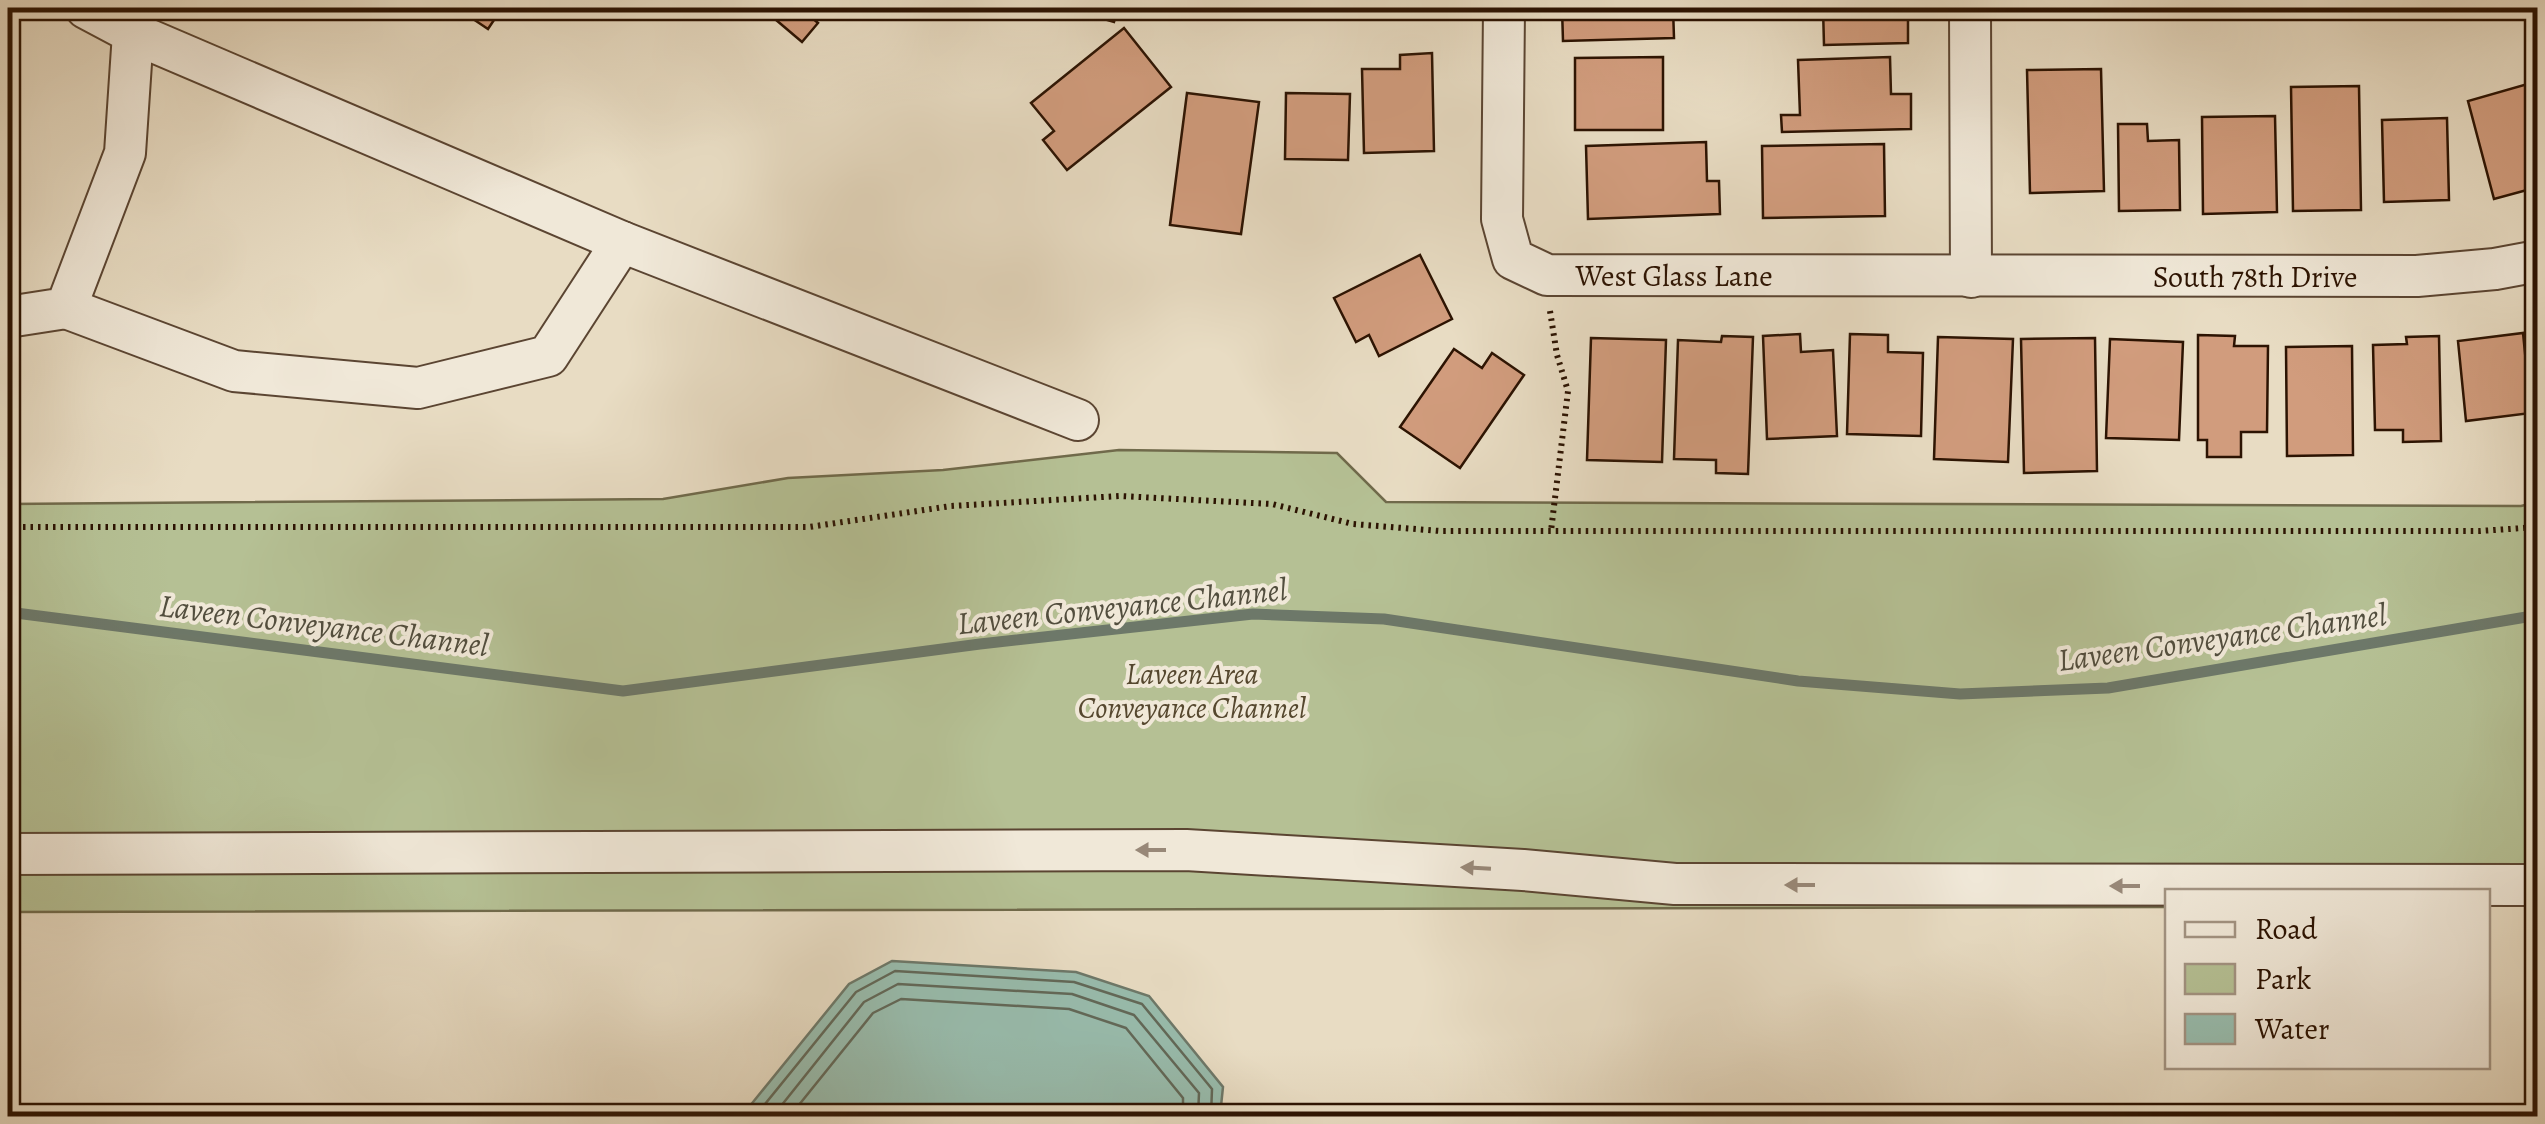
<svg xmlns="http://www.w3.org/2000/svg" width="2545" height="1124" viewBox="0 0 2545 1124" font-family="Alegreya,serif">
<rect width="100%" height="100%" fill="#e8dcc3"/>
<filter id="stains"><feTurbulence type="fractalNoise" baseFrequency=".002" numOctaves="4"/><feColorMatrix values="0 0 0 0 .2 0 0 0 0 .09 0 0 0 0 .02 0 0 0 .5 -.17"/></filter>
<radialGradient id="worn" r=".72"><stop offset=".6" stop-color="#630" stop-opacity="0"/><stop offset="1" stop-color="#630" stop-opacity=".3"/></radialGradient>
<path fill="#b5c094" stroke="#706a4b" stroke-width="2.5" d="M1119,450L1337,453L1386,502L2521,506L2537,502V905H2488V892H2168L2167,907L8,912V504L663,499L788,478L943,470Z"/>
<path fill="#98bcad" stroke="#6d7869" stroke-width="2.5" d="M892,961L1076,972L1149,996L1223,1087L1220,1116H751L749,1107L849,984Z"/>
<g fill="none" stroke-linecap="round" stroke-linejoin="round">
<g stroke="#626858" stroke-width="2.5">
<path d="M760,1116L761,1109L856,992L895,971L1074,982L1142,1004L1212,1089L1211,1116"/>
<path d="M773,1116L864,1002L898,984L1072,994L1134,1015L1199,1093L1198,1116"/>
<path d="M790,1116L873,1013L901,999L1069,1009L1126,1028L1183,1098V1116"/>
</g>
<path stroke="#6d7869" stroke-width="11" d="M8,612L623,691L980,644L1253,614L1384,619L1798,681L1960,694L2108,688L2538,615"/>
</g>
<g fill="#d19c7d" stroke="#2c1302" stroke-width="2.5">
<path d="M476,8H502L488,29L470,17Z"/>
<path d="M762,8H801L818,23L802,42Z"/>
<path d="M1066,8H1118L1114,22Z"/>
<path d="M1562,8H1673L1674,38L1563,41Z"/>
<path d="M1823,8H1908V43L1824,45Z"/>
<path d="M2029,8H2104L2105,15L2029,17Z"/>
<path d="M1124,28L1171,87L1067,170L1043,140L1054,131L1031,103Z"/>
<path d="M1432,53L1434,151L1364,153L1362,69H1400V55Z"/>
<path d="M1663,57V130H1575V58Z"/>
<path d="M1890,57L1891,94H1911V129L1782,132L1781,115H1800L1798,60Z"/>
<path d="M2101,69L2104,191L2030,193L2027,70Z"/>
<path d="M2531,83L2538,106V187L2494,199L2468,101Z"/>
<path d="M2359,86L2361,210L2293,211L2291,87Z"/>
<path d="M1187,93L1259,102L1241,234L1170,225Z"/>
<path d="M1286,93L1350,94L1348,160L1285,159Z"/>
<path d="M2275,116L2277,212L2203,214L2202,117Z"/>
<path d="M2447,118L2449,200L2384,202L2382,120Z"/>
<path d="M2118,124H2147L2148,141L2179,140L2180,210L2119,211Z"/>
<path d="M1706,142L1707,181H1719L1720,214L1588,219L1586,146Z"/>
<path d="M1884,144L1885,216L1763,218L1762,146Z"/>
<path d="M1420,255L1452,319L1379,356L1369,335L1356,342L1334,298Z"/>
<path d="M2523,333L2531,413L2466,421L2458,341Z"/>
<path d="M1800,334L1801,352L1833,350L1837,436L1767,439L1763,336Z"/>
<path d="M1850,334L1888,335V352L1923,353L1921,436L1847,434Z"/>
<path d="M2198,335L2235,336L2234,346H2268L2267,432H2241V457H2207V440H2198Z"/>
<path d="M1722,336L1753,337L1748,474L1716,473V460L1674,459L1678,340L1721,342Z"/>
<path d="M2439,336L2441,441L2403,442V430H2375L2373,345L2407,344L2406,337Z"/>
<path d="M1938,337L2013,339L2008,462L1934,459Z"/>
<path d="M1591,338L1666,340L1662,462L1587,460Z"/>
<path d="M2095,338L2097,471L2024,473L2021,339Z"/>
<path d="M2110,339L2183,342L2179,440L2106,438Z"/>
<path d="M2352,346L2353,455L2287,456L2286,347Z"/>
<path d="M1454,349L1482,368L1492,353L1524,375L1460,468L1400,427Z"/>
</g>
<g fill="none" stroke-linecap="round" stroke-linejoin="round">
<defs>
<g id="minor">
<path d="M1504,8L1502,219L1513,259L1547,275L2417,276L2495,269L2538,261"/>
<path d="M1970,8L1971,277"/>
<path d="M133,33L622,242"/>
<path d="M66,308L234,371L418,388L548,356L622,242L1078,420"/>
<path d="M8,317L66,308L125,153L133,33L86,8"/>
<path d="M8,854L1186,850L1523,870L1675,884L2538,885"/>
</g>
</defs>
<use href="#minor" stroke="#5b4532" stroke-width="44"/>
<g stroke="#2c1302" stroke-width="6" stroke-dasharray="2.5 5" stroke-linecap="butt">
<path d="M1550,311L1557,355L1568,391L1551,531"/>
<path d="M8,527H809L951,506L1120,496L1272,504L1353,524L1440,531H2480L2538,527"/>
</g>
<use href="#minor" stroke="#f0e8d8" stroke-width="40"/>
</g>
<defs><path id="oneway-solid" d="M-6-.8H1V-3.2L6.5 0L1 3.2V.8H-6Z" transform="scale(2.5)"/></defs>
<g fill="#988878">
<use href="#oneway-solid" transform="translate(1151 850) rotate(-180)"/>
<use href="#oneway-solid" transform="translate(1476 868) rotate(-177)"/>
<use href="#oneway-solid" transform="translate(1800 885) rotate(-180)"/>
<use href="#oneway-solid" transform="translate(2125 886) rotate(-180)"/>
</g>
<g text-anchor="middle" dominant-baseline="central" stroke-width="8" stroke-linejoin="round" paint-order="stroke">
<g font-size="30" fill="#2c1302" stroke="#f0e8d8">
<text x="1674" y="276">West Glass Lane</text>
<text x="2255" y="277">South 78th Drive</text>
</g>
<g font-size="30" font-style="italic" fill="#55472e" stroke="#f0e8d8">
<text x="1192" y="674">Laveen Area<tspan x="1192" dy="34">Conveyance Channel</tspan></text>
</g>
<g font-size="32" font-style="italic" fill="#524e3e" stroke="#f0e8d8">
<text transform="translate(1122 606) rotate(-6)">Laveen Conveyance Channel</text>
<text transform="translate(324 625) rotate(7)">Laveen Conveyance Channel</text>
<text transform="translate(2222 637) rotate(-8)">Laveen Conveyance Channel</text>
</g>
</g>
<rect width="2545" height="1124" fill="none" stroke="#e8dcc3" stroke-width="40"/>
<rect x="10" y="10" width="2525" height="1104" fill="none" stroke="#2c1302" stroke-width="5"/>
<rect x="20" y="20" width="2505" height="1084" fill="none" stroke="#2c1302" stroke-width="2.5"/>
<rect x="2165" y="889" width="325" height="180" fill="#f0e8d8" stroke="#a29382" stroke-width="2.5"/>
<rect x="2185" y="922" width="50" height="15" fill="#f0e8d8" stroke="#a29382" stroke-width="2.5"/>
<text x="2255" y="939" font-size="30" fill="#2c1302">Road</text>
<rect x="2185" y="964" width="50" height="30" fill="#b5c094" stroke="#a29382" stroke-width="2.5"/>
<text x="2255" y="989" font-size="30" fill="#2c1302">Park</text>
<rect x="2185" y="1014" width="50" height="30" fill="#98bcad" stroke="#a29382" stroke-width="2.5"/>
<text x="2255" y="1039" font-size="30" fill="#2c1302">Water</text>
<rect width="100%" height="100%" filter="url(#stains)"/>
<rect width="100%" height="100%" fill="url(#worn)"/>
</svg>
